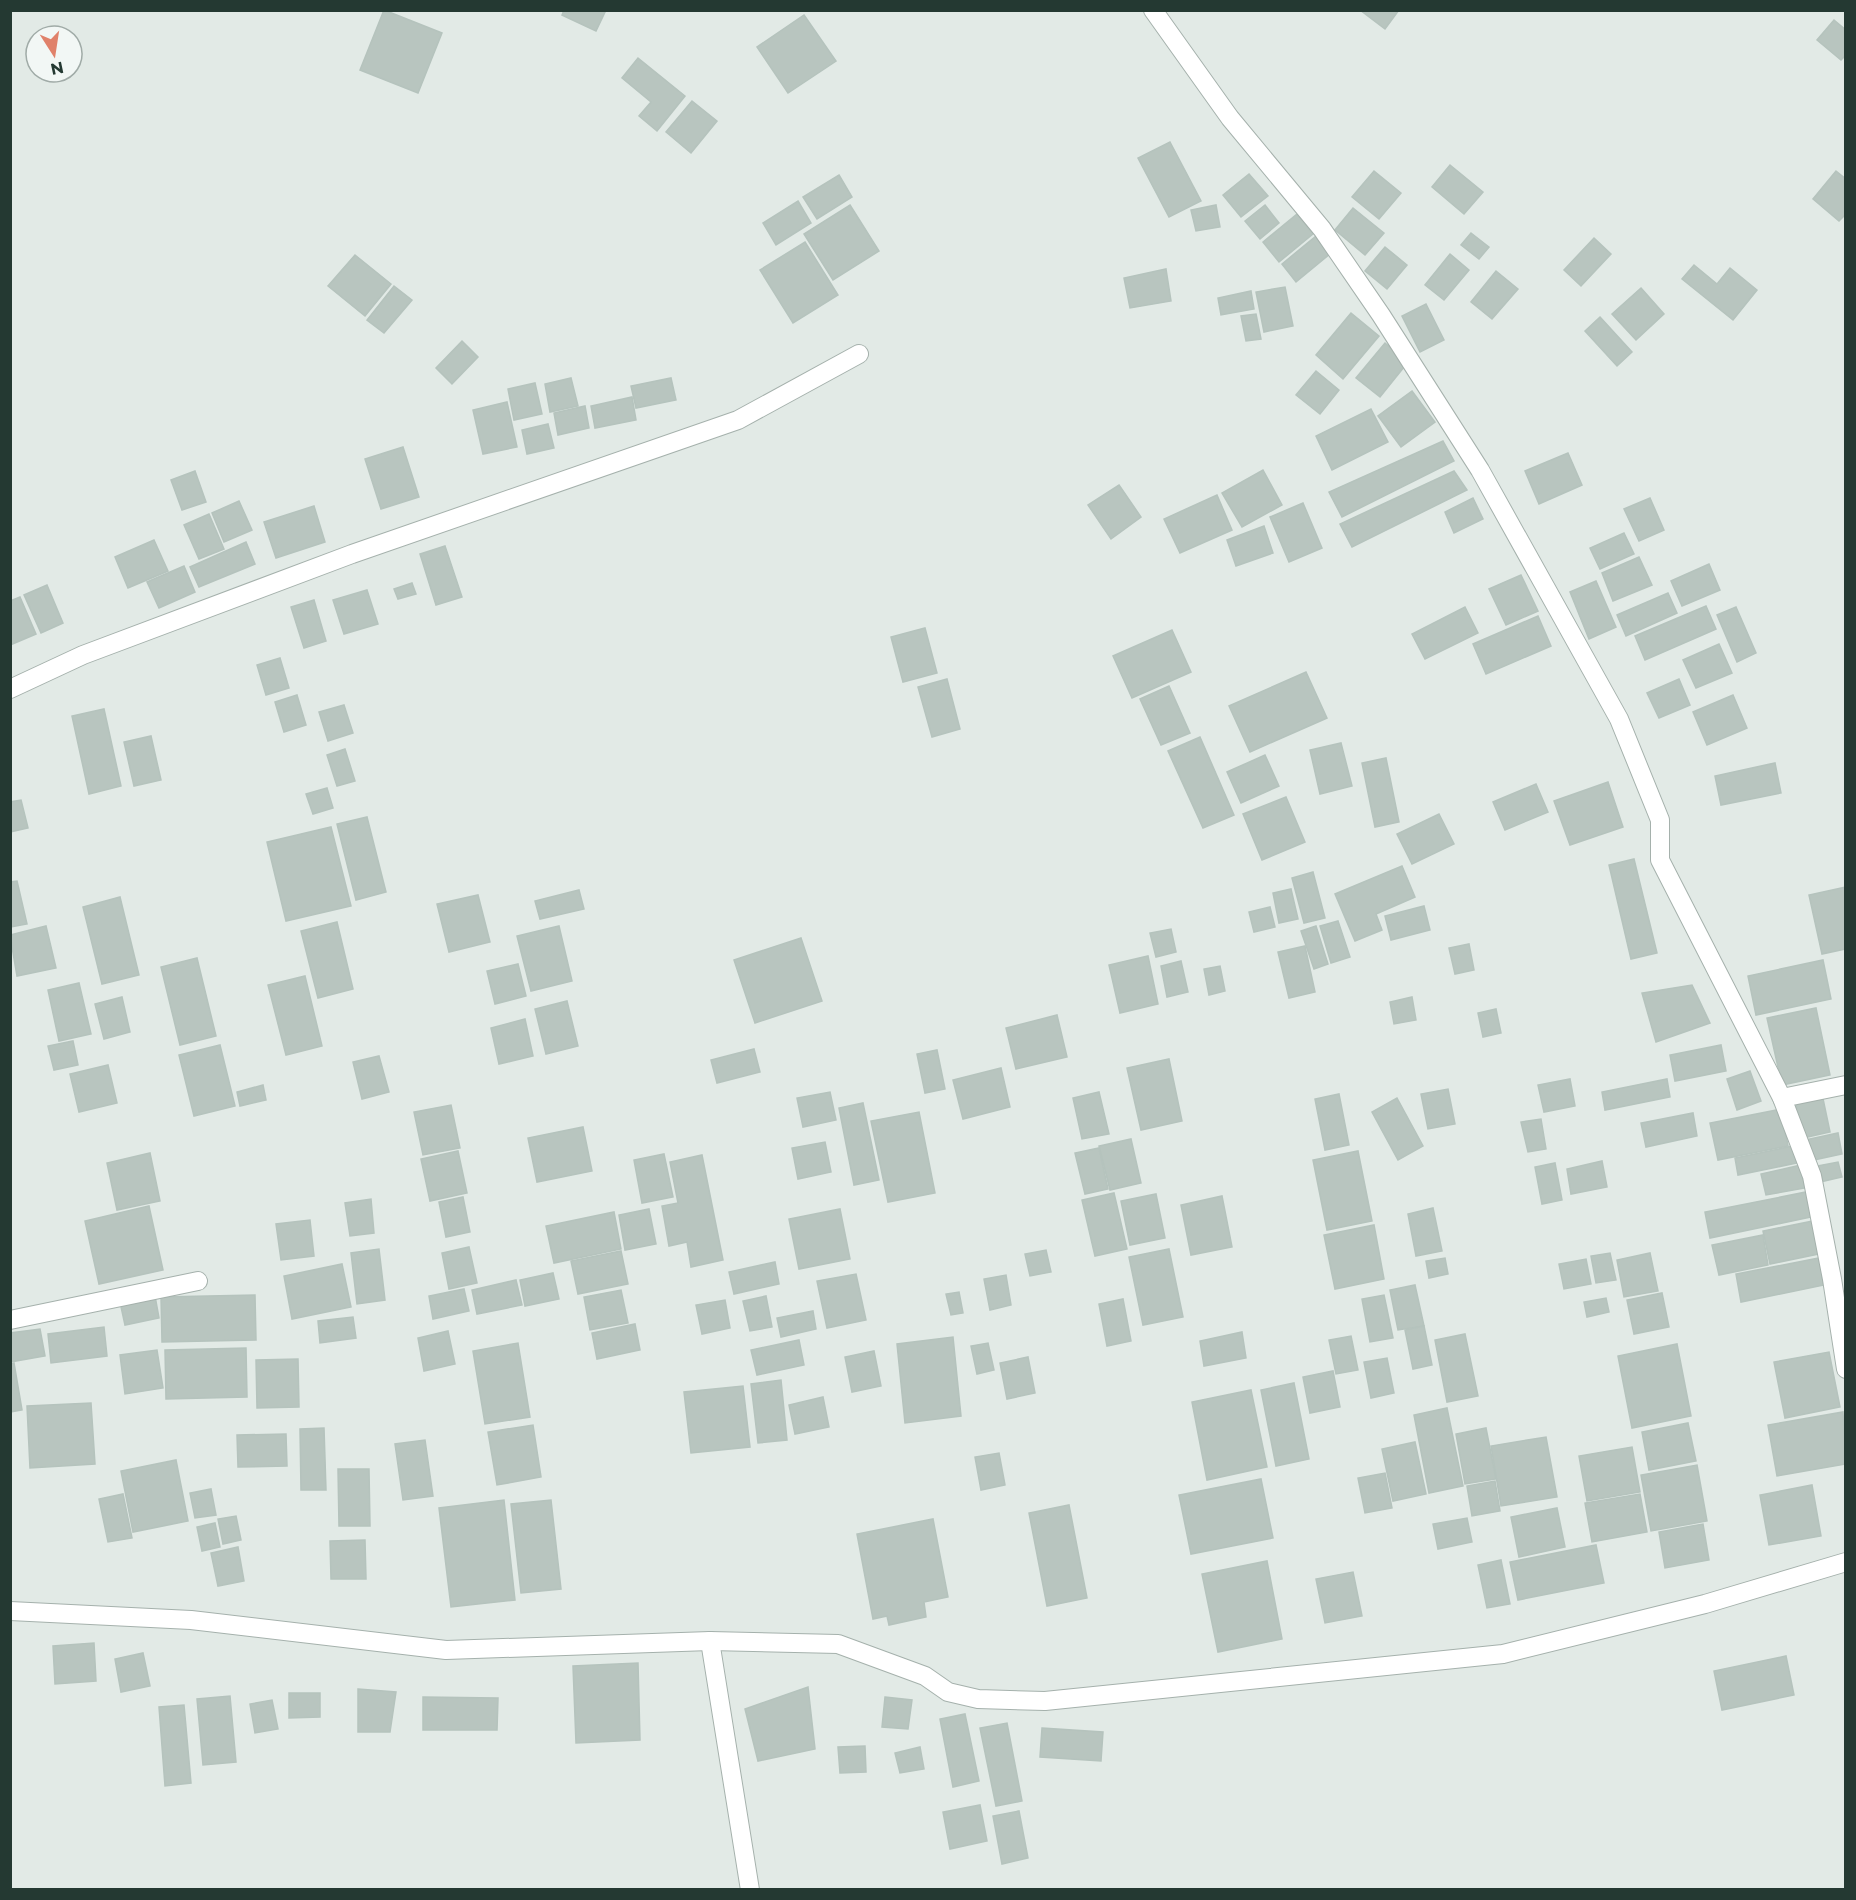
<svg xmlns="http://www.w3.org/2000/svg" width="1856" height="1900" viewBox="0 0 1856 1900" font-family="Montserrat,sans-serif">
<rect width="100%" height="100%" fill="#e2eae6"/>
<g fill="#b8c5bf" stroke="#b5c3bd" stroke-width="1.5">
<path d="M384,10L442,33L418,93L360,70Z"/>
<path d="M564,10H606L596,31L562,15Z"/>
<path d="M1360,10H1399L1385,29Z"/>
<path d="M804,15L836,61L788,93L757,47Z"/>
<path d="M1834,20L1846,30V55L1841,60L1817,40Z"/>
<path d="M638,58L685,96L657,131L639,116L651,102L622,78Z"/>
<path d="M692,101L717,121L691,153L666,132Z"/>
<path d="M1170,142L1201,201L1169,217L1138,158Z"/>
<path d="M1450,165L1483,192L1464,214L1432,187Z"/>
<path d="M1374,171L1401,193L1379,219L1352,197Z"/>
<path d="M1836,171L1846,179V214L1839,221L1813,199Z"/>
<path d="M1249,174L1268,196L1241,217L1223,195Z"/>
<path d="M839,175L852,197L817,219L803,197Z"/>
<path d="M798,201L811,223L776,245L763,223Z"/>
<path d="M850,205L879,251L833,280L804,234Z"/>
<path d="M1216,205L1220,227L1196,231L1191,210Z"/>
<path d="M1265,205L1279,223L1260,239L1245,221Z"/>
<path d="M1353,208L1384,233L1365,255L1335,230Z"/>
<path d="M1297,214L1313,234L1279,262L1263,242Z"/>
<path d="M1471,233L1489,247L1479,259L1461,245Z"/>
<path d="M1316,236L1330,254L1296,282L1282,264Z"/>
<path d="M1594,238L1611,254L1581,286L1564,270Z"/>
<path d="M805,242L838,295L793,323L760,270Z"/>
<path d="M1385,247L1407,265L1387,289L1365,271Z"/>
<path d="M1450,254L1469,270L1444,300L1425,285Z"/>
<path d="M355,255L391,284L365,316L328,286Z"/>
<path d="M1694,265L1717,284L1730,268L1757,290L1733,320L1682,279Z"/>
<path d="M1166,269L1171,301L1130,308L1124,278Z"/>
<path d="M1496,271L1518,289L1492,319L1471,302Z"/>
<path d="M394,286L412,300L384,333L367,320Z"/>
<path d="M1285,287L1293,326L1264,332L1256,292Z"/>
<path d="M1641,288L1664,314L1636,340L1612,314Z"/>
<path d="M1251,291L1254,309L1221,315L1218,298Z"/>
<path d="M1426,304L1444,340L1420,352L1402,316Z"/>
<path d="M1351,313L1379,336L1343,379L1316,355Z"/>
<path d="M1256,314L1261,339L1246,341L1241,316Z"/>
<path d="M1600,317L1632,352L1617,366L1585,331Z"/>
<path d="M462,341L478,357L452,384L436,368Z"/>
<path d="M1385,343L1408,362L1380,397L1356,378Z"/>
<path d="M1316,371L1339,390L1320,414L1296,395Z"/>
<path d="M571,378L578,406L550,412L545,384Z"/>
<path d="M671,378L676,400L636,408L631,386Z"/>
<path d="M535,383L542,414L514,420L508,389Z"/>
<path d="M1412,391L1435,422L1401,447L1378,416Z"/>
<path d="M632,397L636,420L595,428L591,406Z"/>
<path d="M507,402L517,447L483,454L473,410Z"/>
<path d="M585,406L589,428L558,435L554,413Z"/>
<path d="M1371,409L1388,442L1332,470L1316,436Z"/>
<path d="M548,424L554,448L527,454L522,430Z"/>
<path d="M1443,441L1454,461L1342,517L1329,492Z"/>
<path d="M403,447L419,497L381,509L365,459Z"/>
<path d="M1568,453L1582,485L1539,504L1525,471Z"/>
<path d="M1263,470L1282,505L1242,527L1222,493Z"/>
<path d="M195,471L206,502L182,510L171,480Z"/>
<path d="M1454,471L1467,490L1352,547L1340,524Z"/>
<path d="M1119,485L1141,517L1111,539L1088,505Z"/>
<path d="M1217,495L1232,530L1180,553L1164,519Z"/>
<path d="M1473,498L1483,519L1454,533L1445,512Z"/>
<path d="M1650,498L1664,530L1639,541L1624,509Z"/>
<path d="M239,501L252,530L224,542L212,513Z"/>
<path d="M1303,503L1322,548L1289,562L1270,517Z"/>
<path d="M314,506L325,542L276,558L264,522Z"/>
<path d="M209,514L224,549L199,559L184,525Z"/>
<path d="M1264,526L1273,553L1236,566L1227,540Z"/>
<path d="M1624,533L1634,554L1600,569L1590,548Z"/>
<path d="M154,540L168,571L128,588L115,557Z"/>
<path d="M246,542L255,564L199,587L190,567Z"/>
<path d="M445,546L462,597L436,605L420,554Z"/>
<path d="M1639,557L1652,585L1613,601L1602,573Z"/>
<path d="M1709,564L1720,590L1682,606L1671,581Z"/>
<path d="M184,566L195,592L159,608L147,582Z"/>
<path d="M1521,575L1538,611L1506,625L1489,589Z"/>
<path d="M1596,581L1616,627L1589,639L1570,592Z"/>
<path d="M412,583L416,594L398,599L394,589Z"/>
<path d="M47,585L63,623L41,633L24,595Z"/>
<path d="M367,590L378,624L344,634L333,600Z"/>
<path d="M1668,593L1677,613L1626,636L1617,615Z"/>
<path d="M20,597L36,634L10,645V601Z"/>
<path d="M314,600L326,641L304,648L291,607Z"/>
<path d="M1706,606L1716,629L1645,660L1635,636Z"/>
<path d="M1465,607L1478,633L1425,659L1412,634Z"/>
<path d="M1736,607L1756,653L1737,662L1717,615Z"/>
<path d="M1538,616L1551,646L1486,674L1473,644Z"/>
<path d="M925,628L937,673L903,682L891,637Z"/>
<path d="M1172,630L1191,672L1132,698L1113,656Z"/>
<path d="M1719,644L1732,673L1696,688L1683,660Z"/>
<path d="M280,658L289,688L266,695L257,665Z"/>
<path d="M1306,672L1327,718L1250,752L1229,706Z"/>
<path d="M947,679L960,729L932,737L918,687Z"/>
<path d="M1679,679L1690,705L1659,718L1647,693Z"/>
<path d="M1169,686L1190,733L1161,745L1140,699Z"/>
<path d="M297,695L306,725L284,732L275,702Z"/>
<path d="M1733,695L1747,728L1707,745L1693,712Z"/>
<path d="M344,705L353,733L328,741L319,712Z"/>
<path d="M104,709L121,786L89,794L72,716Z"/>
<path d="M151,736L161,780L134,786L124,742Z"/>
<path d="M1200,737L1234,815L1203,828L1168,751Z"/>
<path d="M1341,743L1352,786L1320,794L1310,750Z"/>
<path d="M345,749L355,781L337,786L327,755Z"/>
<path d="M1265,755L1279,786L1241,803L1227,772Z"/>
<path d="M1386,758L1399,822L1375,827L1362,763Z"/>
<path d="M1775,763L1781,793L1721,805L1715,776Z"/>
<path d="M1608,782L1623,827L1570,845L1554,801Z"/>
<path d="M1536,784L1548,812L1505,830L1493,802Z"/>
<path d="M327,788L333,808L313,814L306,794Z"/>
<path d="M1286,797L1305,842L1262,860L1243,814Z"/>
<path d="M21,800L28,828L10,832V802Z"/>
<path d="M1439,814L1454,844L1412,864L1397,834Z"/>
<path d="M367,817L386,892L356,900L337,824Z"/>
<path d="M331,827L351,906L286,921L267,842Z"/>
<path d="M1634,859L1657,953L1631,959L1609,865Z"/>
<path d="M1402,866L1415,897L1376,914L1382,930L1355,941L1335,894Z"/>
<path d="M1313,872L1325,918L1304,923L1292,878Z"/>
<path d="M17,881L27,924L10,927V882Z"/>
<path d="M1846,887V949L1822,954L1809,895Z"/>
<path d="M1291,889L1298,919L1279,923L1273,893Z"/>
<path d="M579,890L584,909L540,919L535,901Z"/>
<path d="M478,895L490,942L449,952L437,904Z"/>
<path d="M120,897L139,975L102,984L83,907Z"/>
<path d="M1424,906L1430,930L1391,940L1385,916Z"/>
<path d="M1270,907L1275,927L1254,932L1249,912Z"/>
<path d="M1338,921L1350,957L1331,963L1320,926Z"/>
<path d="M337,922L353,989L318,998L301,931Z"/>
<path d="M46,926L56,968L17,976L10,935Z"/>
<path d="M559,926L572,981L531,991L517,936Z"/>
<path d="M1316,926L1328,964L1314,969L1301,931Z"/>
<path d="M1171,929L1176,952L1156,957L1150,933Z"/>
<path d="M801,938L822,1001L755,1023L734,960Z"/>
<path d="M1469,944L1474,970L1455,974L1449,948Z"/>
<path d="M1305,946L1315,992L1289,998L1278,952Z"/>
<path d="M1148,956L1158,1004L1120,1013L1109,965Z"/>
<path d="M197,958L216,1036L180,1045L161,967Z"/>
<path d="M1823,960L1831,999L1756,1015L1748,976Z"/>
<path d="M1181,961L1188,992L1167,997L1161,966Z"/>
<path d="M518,964L526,996L495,1004L487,971Z"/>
<path d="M1220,966L1225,991L1209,995L1204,969Z"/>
<path d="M305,976L322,1046L286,1055L268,985Z"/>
<path d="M79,983L91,1034L59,1041L48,990Z"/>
<path d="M1692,985L1710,1023L1656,1042L1642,993Z"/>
<path d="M122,997L130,1032L104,1039L95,1004Z"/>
<path d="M1412,997L1416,1020L1394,1024L1390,1002Z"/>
<path d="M567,1001L578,1046L546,1054L535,1009Z"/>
<path d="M1816,1008L1830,1075L1782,1085L1767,1018Z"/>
<path d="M1496,1009L1501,1033L1483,1037L1478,1013Z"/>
<path d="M1057,1015L1067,1057L1016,1069L1006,1028Z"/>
<path d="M525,1019L533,1056L499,1064L491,1028Z"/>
<path d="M73,1041L78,1065L54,1070L48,1046Z"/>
<path d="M220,1045L235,1106L194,1116L179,1055Z"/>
<path d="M1721,1045L1726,1071L1675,1081L1670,1055Z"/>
<path d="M754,1049L760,1072L717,1083L711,1060Z"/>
<path d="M937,1050L945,1089L925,1093L917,1054Z"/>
<path d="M379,1056L389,1092L362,1099L353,1062Z"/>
<path d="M1169,1059L1182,1121L1141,1130L1127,1068Z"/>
<path d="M108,1065L117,1103L79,1112L70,1074Z"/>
<path d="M1001,1068L1010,1107L963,1119L953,1080Z"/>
<path d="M1750,1071L1761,1101L1737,1110L1727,1079Z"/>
<path d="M1570,1079L1575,1106L1544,1112L1538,1085Z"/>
<path d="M1667,1079L1670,1097L1605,1110L1602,1092Z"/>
<path d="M263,1085L266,1100L240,1106L237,1092Z"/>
<path d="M1448,1089L1455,1124L1428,1129L1421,1094Z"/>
<path d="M830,1092L836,1120L803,1127L797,1098Z"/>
<path d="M1099,1092L1109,1134L1082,1139L1073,1098Z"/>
<path d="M1339,1094L1349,1145L1325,1150L1315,1099Z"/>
<path d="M1822,1094L1830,1132L1803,1138L1795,1100Z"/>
<path d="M1397,1098L1423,1146L1398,1160L1372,1112Z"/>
<path d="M863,1103L879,1180L854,1185L839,1108Z"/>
<path d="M451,1105L460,1148L423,1155L414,1112Z"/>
<path d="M1781,1109L1788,1146L1718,1160L1710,1123Z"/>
<path d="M919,1112L935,1193L888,1202L871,1121Z"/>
<path d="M1693,1113L1697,1136L1646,1147L1641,1123Z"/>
<path d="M1541,1119L1546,1149L1528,1152L1521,1122Z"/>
<path d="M583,1127L592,1171L537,1182L528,1138Z"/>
<path d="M1838,1133L1842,1154L1809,1161L1805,1140Z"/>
<path d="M1131,1139L1141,1183L1110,1190L1099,1146Z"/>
<path d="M825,1142L831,1172L798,1179L792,1148Z"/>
<path d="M1793,1146L1797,1163L1738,1175L1735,1158Z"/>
<path d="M1099,1148L1108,1189L1085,1194L1075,1153Z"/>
<path d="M458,1151L467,1193L430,1201L421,1159Z"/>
<path d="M1358,1151L1372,1221L1327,1230L1313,1160Z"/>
<path d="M150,1153L160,1201L117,1210L107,1163Z"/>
<path d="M664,1154L673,1197L642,1203L634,1160Z"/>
<path d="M702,1155L723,1260L691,1267L687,1242L669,1246L662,1206L678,1203L670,1162Z"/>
<path d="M1602,1161L1607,1187L1571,1194L1567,1169Z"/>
<path d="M1838,1162L1842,1177L1820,1182L1817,1166Z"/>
<path d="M1555,1163L1562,1200L1542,1204L1535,1167Z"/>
<path d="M1801,1165L1805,1188L1766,1195L1761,1174Z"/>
<path d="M1811,1191L1816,1216L1710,1238L1705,1212Z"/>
<path d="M1114,1193L1127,1249L1095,1256L1082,1200Z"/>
<path d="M1156,1194L1165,1238L1130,1245L1121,1201Z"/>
<path d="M1222,1196L1232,1247L1191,1255L1181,1205Z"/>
<path d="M463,1197L470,1232L446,1237L439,1202Z"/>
<path d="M371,1199L374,1233L350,1236L345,1203Z"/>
<path d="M149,1206L163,1270L99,1284L85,1221Z"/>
<path d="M1433,1208L1442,1251L1416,1256L1408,1214Z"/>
<path d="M649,1209L656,1244L625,1250L619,1215Z"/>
<path d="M840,1209L850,1259L799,1269L789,1219Z"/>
<path d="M614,1212L621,1249L554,1263L546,1226Z"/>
<path d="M310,1220L314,1256L281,1260L276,1224Z"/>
<path d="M1818,1220L1824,1253L1770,1264L1763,1231Z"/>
<path d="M1374,1225L1384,1279L1335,1289L1324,1235Z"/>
<path d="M1763,1235L1768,1265L1719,1275L1712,1245Z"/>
<path d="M469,1247L477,1283L449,1289L442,1253Z"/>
<path d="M379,1249L385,1300L357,1304L351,1253Z"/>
<path d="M1169,1249L1183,1317L1143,1325L1129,1257Z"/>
<path d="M1046,1250L1051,1272L1030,1276L1025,1254Z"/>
<path d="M621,1251L628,1284L578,1294L571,1261Z"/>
<path d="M1610,1253L1616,1280L1596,1283L1591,1256Z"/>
<path d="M1650,1253L1658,1291L1624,1297L1617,1260Z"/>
<path d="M1445,1258L1448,1274L1429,1278L1426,1261Z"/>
<path d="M1819,1258L1824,1285L1741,1302L1736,1274Z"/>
<path d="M1586,1259L1591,1284L1564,1289L1559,1264Z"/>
<path d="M775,1262L779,1284L734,1294L729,1272Z"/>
<path d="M342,1264L351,1307L292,1319L284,1276Z"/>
<path d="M553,1273L559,1299L525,1306L520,1280Z"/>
<path d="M856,1274L866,1320L827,1328L817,1281Z"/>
<path d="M1006,1275L1011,1305L990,1310L984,1279Z"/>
<path d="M516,1280L522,1305L477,1314L472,1290Z"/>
<path d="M1415,1285L1424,1326L1398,1330L1390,1290Z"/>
<path d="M464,1289L469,1311L433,1319L429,1296Z"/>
<path d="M621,1290L628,1323L590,1330L584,1297Z"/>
<path d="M959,1292L963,1313L951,1315L946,1294Z"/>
<path d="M1662,1293L1669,1327L1634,1334L1627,1300Z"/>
<path d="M255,1295L256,1340L162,1342L161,1297Z"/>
<path d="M1384,1295L1393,1338L1370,1342L1362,1299Z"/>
<path d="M155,1296L159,1318L125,1325L120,1302Z"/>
<path d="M766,1296L772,1327L750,1331L743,1301Z"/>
<path d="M1606,1298L1609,1312L1587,1317L1584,1302Z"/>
<path d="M1123,1299L1131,1341L1107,1346L1099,1304Z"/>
<path d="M725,1300L730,1328L702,1334L696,1305Z"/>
<path d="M813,1311L816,1329L781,1337L777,1318Z"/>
<path d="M353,1317L356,1338L320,1343L318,1321Z"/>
<path d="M635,1324L640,1350L597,1359L592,1333Z"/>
<path d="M1424,1326L1432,1365L1413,1369L1405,1330Z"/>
<path d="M104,1327L107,1356L51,1363L48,1334Z"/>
<path d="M40,1329L45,1356L10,1362V1333Z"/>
<path d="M448,1331L455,1364L424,1371L418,1338Z"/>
<path d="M1242,1332L1246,1358L1204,1366L1200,1341Z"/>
<path d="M1465,1334L1478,1396L1447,1402L1435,1340Z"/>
<path d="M1351,1336L1358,1370L1336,1374L1329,1340Z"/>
<path d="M953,1337L961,1416L905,1423L897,1344Z"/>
<path d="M799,1340L804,1365L757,1375L751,1350Z"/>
<path d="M518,1343L530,1417L485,1424L473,1351Z"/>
<path d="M988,1343L994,1370L977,1374L971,1346Z"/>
<path d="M1677,1344L1691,1416L1632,1428L1618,1356Z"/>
<path d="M246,1348L247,1397L166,1399L165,1350Z"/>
<path d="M157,1350L163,1388L125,1394L120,1355Z"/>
<path d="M874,1351L881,1386L852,1392L845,1357Z"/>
<path d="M1829,1352L1840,1407L1785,1418L1774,1362Z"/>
<path d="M1028,1357L1035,1393L1007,1399L1000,1363Z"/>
<path d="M1387,1358L1394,1393L1371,1398L1364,1362Z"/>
<path d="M298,1359L299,1407L257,1408L256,1360Z"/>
<path d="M14,1363L22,1410L10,1412V1364Z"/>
<path d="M1333,1371L1340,1407L1310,1413L1303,1377Z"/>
<path d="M781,1380L787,1440L758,1443L751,1384Z"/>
<path d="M1294,1383L1309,1459L1276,1466L1261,1390Z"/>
<path d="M743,1386L750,1447L691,1453L684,1392Z"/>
<path d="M1251,1390L1267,1467L1207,1480L1192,1402Z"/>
<path d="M823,1397L829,1427L795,1434L789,1405Z"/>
<path d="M91,1403L95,1464L30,1468L27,1406Z"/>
<path d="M1447,1408L1463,1486L1429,1493L1414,1415Z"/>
<path d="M1843,1412L1846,1464L1777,1476L1768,1425Z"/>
<path d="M1688,1423L1696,1461L1649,1470L1642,1432Z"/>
<path d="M533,1425L541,1477L497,1485L488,1432Z"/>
<path d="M324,1428L326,1490H301L300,1429Z"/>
<path d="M1486,1428L1496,1479L1465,1484L1456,1434Z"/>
<path d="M286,1434L287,1466L238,1467L237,1435Z"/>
<path d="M1546,1437L1557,1497L1501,1506L1491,1446Z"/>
<path d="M425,1440L433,1496L403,1500L395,1444Z"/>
<path d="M1415,1442L1426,1494L1393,1501L1382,1449Z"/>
<path d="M1632,1447L1640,1492L1587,1501L1579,1456Z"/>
<path d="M999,1453L1005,1485L981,1490L975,1457Z"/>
<path d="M176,1460L188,1521L133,1532L121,1471Z"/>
<path d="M1697,1465L1707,1521L1651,1531L1641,1475Z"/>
<path d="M338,1469H369L370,1526H339Z"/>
<path d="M1385,1473L1392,1508L1365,1513L1358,1478Z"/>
<path d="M1261,1479L1273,1538L1191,1554L1179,1495Z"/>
<path d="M1495,1481L1500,1511L1472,1516L1467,1486Z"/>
<path d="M1812,1485L1821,1536L1769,1545L1760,1495Z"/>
<path d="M211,1489L216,1515L195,1518L190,1493Z"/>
<path d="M123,1494L132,1538L108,1542L99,1499Z"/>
<path d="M1640,1494L1647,1532L1592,1542L1585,1503Z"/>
<path d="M504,1500L515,1600L451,1607L439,1508Z"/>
<path d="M551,1500L561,1589L521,1593L511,1504Z"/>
<path d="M1069,1505L1087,1598L1047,1606L1029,1513Z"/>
<path d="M1557,1508L1565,1547L1519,1557L1511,1517Z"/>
<path d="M236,1516L241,1540L223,1544L218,1519Z"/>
<path d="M1467,1518L1472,1542L1438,1549L1433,1524Z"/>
<path d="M933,1519L948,1597L924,1602L926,1617L889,1625L887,1616L873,1619L857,1534Z"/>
<path d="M215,1523L220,1547L202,1551L197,1527Z"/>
<path d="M1703,1524L1709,1560L1665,1568L1659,1532Z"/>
<path d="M365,1540L366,1579H331L330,1541Z"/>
<path d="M1596,1545L1604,1583L1518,1600L1510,1562Z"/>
<path d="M238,1547L244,1581L218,1586L211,1553Z"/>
<path d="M1501,1560L1510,1604L1487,1608L1478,1565Z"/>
<path d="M1267,1561L1282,1639L1218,1652L1202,1574Z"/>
<path d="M1353,1572L1362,1616L1325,1623L1316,1579Z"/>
<path d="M94,1643L96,1681L55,1684L53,1646Z"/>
<path d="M143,1653L150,1686L121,1692L115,1659Z"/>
<path d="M1786,1656L1794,1695L1722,1710L1714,1671Z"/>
<path d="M638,1663L640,1740L576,1743L573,1666Z"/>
<path d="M808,1687L815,1749L758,1761L745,1709Z"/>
<path d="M358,1689L396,1692L390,1732H358Z"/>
<path d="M289,1693H320V1717L289,1718Z"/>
<path d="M230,1696L236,1762L203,1765L197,1699Z"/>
<path d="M423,1697L498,1698L497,1730H423Z"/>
<path d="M885,1697L912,1700L908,1729L882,1727Z"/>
<path d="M272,1700L278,1729L255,1733L250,1704Z"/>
<path d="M184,1705L191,1783L165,1786L159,1707Z"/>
<path d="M965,1714L979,1781L953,1787L940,1719Z"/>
<path d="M1007,1723L1022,1801L996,1806L980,1728Z"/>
<path d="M1042,1728L1103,1732L1101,1761L1040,1757Z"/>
<path d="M865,1746L866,1772L840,1773L838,1747Z"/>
<path d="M920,1747L924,1769L900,1773L895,1753Z"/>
<path d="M980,1805L987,1841L950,1849L943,1812Z"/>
<path d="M1019,1811L1028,1858L1002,1864L993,1816Z"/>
</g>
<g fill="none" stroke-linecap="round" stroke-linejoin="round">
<defs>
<g id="street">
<path d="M1153,10L1230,118L1322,229L1381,315L1480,470L1619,719L1660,820V860L1782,1098L1812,1176L1832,1279L1846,1369"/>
<path d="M10,689L83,655L352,554L738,420L859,354"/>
<path d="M1782,1098L1846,1085"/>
<path d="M10,1320L198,1281"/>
<path d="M10,1611L191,1620L446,1650L710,1641L838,1644L925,1676L948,1692L978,1699L1045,1701L1503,1654L1705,1604L1846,1562"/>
<path d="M710,1641L750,1890"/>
</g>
</defs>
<use href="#street" stroke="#a5b1ac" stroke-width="20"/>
<use href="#street" stroke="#fff" stroke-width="18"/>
</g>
<rect width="1856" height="1900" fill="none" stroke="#243932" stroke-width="24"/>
<g transform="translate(54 54) rotate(168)"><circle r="28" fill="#f2f7f5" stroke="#a0aba7" stroke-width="1.5"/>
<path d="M0-4.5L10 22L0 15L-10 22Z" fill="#e0816a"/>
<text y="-9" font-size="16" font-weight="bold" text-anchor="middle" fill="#243932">N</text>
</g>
</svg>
